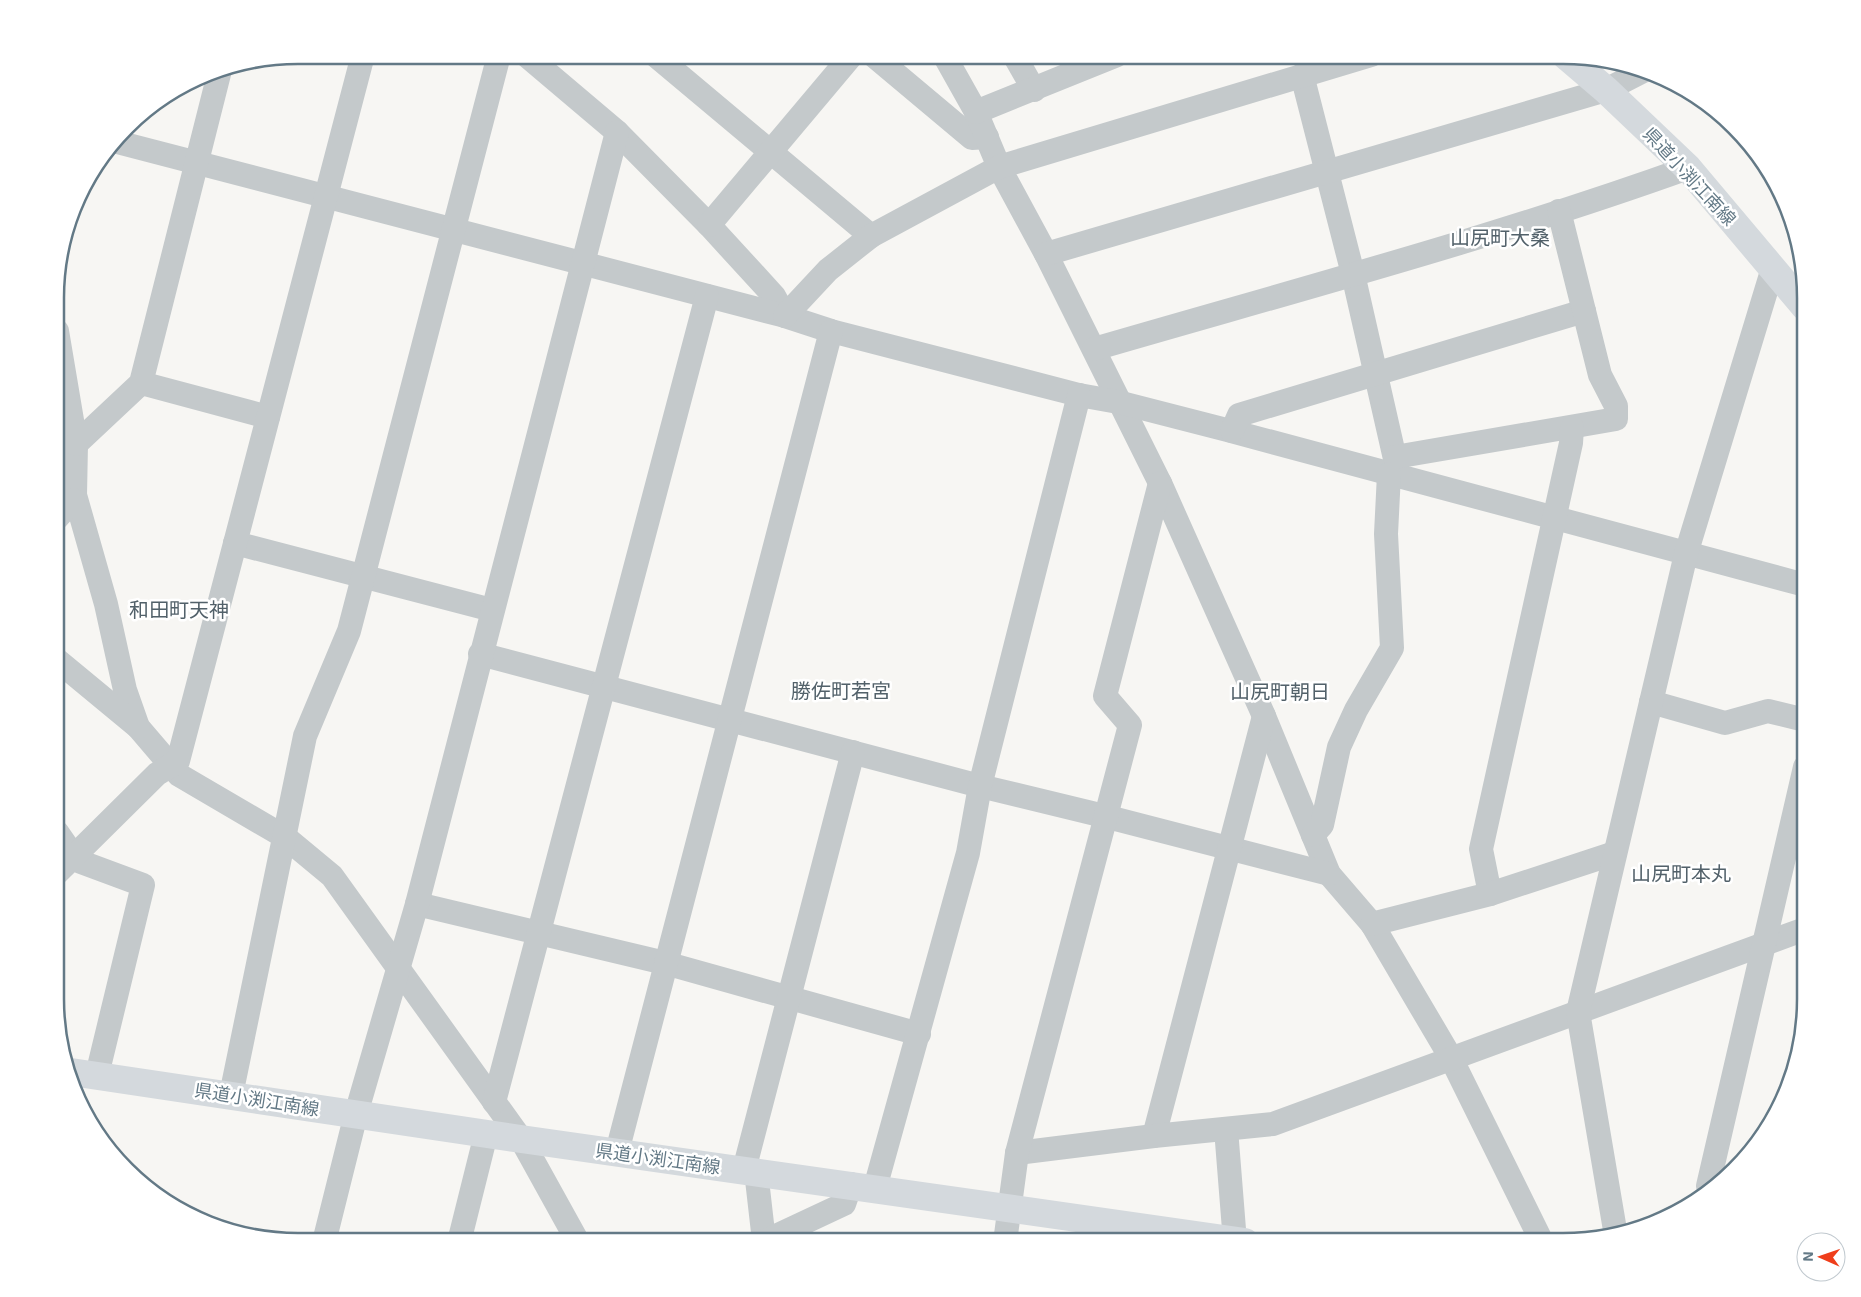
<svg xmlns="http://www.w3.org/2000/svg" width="1861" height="1297" viewBox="0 0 1861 1297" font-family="'Exo 2','Noto Sans JP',sans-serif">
<rect width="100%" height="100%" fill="#f7f6f3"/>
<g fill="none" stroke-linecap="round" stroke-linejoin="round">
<g stroke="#c4c9cb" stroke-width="24">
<path d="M526,55L617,132L709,225L774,296L785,316"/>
<path d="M655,55L871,236"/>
<path d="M873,55L972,138L987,137"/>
<path d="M944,55L976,112L999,167L1046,254L1160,483L1264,716L1329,874L1372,924L1451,1058L1542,1242"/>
<path d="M1014,55L1034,90"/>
<path d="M1302,75L1353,274L1398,472"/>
<path d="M976,112L1117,55"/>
<path d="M117,142L785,316L831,331L1079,395L1118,402L1227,430L1805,585"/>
<path d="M709,225L852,55"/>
<path d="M1046,254L1606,90L1645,70"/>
<path d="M785,316L828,270L871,236L999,167L1371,55"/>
<path d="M57,331L76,444L75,495L106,604L125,690L138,727L179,775L285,837L332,876L521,1139L578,1242"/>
<path d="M1094,349C1293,291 1493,238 1688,168"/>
<path d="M141,383L268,417"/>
<path d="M1232,431L1239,415L1584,311"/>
<path d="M76,444L141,383L220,70"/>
<path d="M1395,457L1616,419V406L1600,375L1559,211"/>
<path d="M57,518L73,500"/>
<path d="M235,543L492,610"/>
<path d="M480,654L980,786L1104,816L1329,874"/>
<path d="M57,660L138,727"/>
<path d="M1651,702L1725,723L1768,711L1805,720"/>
<path d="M57,832L75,858L81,862L143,885L97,1075"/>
<path d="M1313,835L1322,825L1339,747L1356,710L1392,648L1386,534L1389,474"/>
<path d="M57,873L157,774L178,761L363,55"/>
<path d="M1490,894L1481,849L1571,443L1572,428"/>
<path d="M417,904L665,963L919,1034"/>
<path d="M1372,924L1490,894L1615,853"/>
<path d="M231,1095L305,736L349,631L499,55"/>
<path d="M494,1102L707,296"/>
<path d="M1226,1129L1235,1242"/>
<path d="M1154,1136L1264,716"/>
<path d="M617,1152L831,331"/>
<path d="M1017,1153L1154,1136L1273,1124L1805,929"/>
<path d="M744,1170L853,752"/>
<path d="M756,1171L764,1241"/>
<path d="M1708,1186L1805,767"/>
<path d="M875,1188L968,853L980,786L1079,395"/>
<path d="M1615,1230L1578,1012L1686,554L1773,268"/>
<path d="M324,1242L356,1114L417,904L617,132"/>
<path d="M459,1242L486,1134"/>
<path d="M763,1242L844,1204L851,1184"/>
<path d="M1005,1242L1017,1153L1130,725L1105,696L1160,483"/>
</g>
<g stroke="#d4d9dd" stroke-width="28">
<path d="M1565,55L1606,90L1688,168L1805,307"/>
<path d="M71,1072L521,1139L1245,1242"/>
</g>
</g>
<g text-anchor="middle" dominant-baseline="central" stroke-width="5" stroke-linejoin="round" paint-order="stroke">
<g font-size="18" fill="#637986" stroke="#fff">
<text transform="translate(1690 176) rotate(47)">県道小渕江南線</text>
<text transform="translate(257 1099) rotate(9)">県道小渕江南線</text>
<text transform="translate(658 1158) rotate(8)">県道小渕江南線</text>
</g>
<g font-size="20" fill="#52616a" stroke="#fff">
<text x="1500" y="237">山尻町大桑</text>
<text x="179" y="609">和田町天神</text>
<text x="841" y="690">勝佐町若宮</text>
<text x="1280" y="691">山尻町朝日</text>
<text x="1681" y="873">山尻町本丸</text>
</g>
</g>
<path d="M0 0H1861V1297H0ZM298 64H1563A234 234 0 0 1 1797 298V999A234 234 0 0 1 1563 1233H298A234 234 0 0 1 64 999V298A234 234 0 0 1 298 64Z" fill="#fff" fill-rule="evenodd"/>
<path fill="none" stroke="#637986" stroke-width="2.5" d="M298 64H1563A234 234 0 0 1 1797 298V999A234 234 0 0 1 1563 1233H298A234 234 0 0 1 64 999V298A234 234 0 0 1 298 64Z"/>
<g transform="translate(1821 1257) rotate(272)"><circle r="24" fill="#ffffff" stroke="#c1c9cf"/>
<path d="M0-4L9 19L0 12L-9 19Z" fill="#ef3e1b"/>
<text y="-8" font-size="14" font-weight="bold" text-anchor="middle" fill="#637986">N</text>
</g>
</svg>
